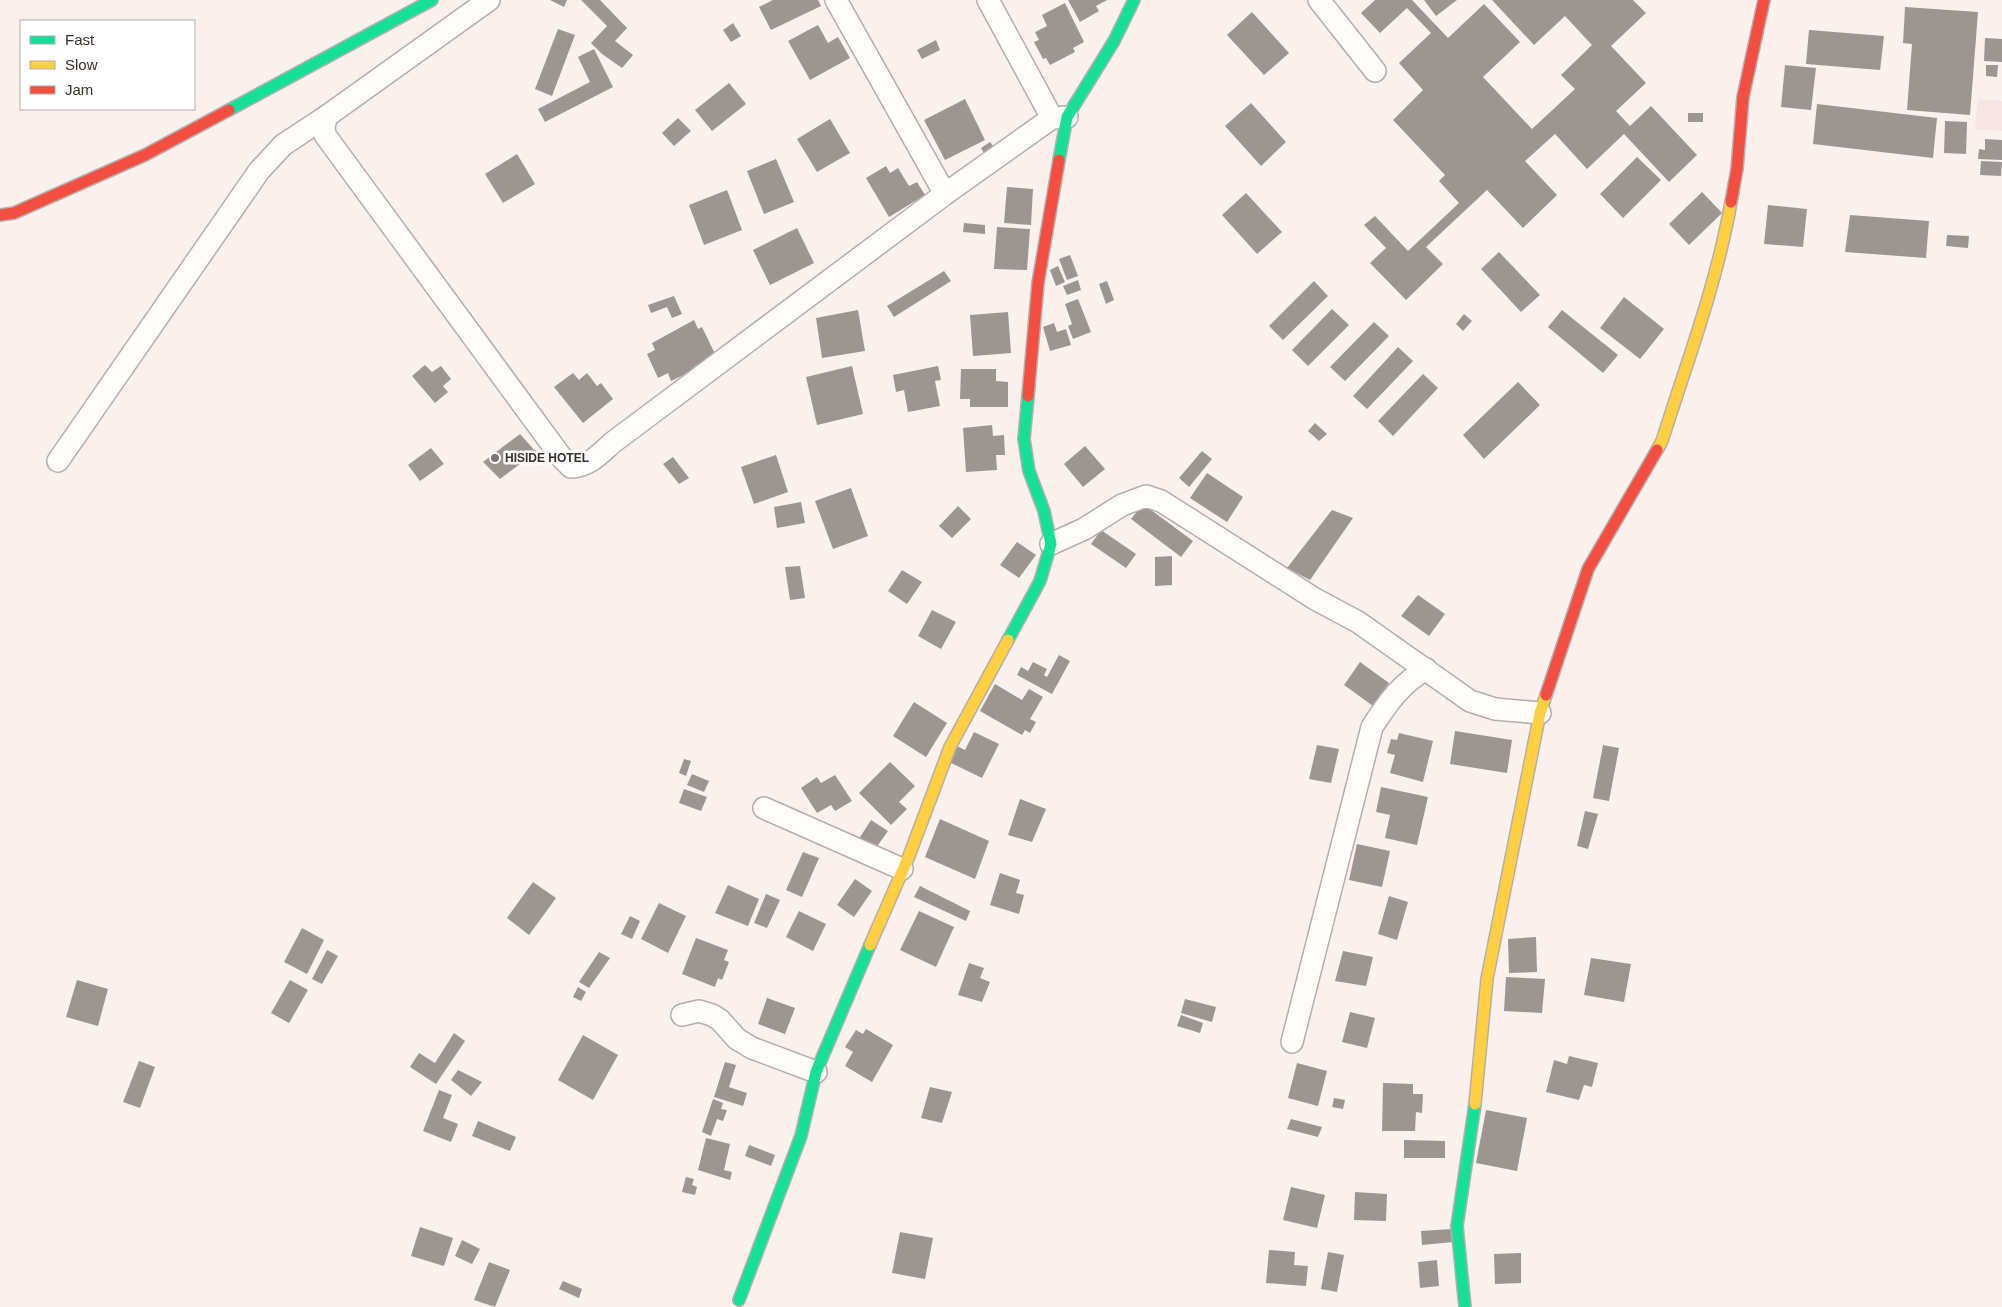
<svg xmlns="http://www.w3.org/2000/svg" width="2002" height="1307" viewBox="0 0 2002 1307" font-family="Arial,sans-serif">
<rect width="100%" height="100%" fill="#faf1ee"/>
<path fill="#f7e4e5" d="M1978,99L2002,101V131L1975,129Z"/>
<g fill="#9c9592">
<path d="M550,0H567L564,7Z"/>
<path d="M581,0H600L627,28L615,41L633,55L622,68L602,54L591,43L607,26Z"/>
<path d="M773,0H818L821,6L771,30L759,7Z"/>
<path d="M1068,0H1107L1096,6L1099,11L1080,22Z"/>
<path d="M1375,0H1412L1448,38L1484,4L1520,42L1483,77L1532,129L1575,89L1561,75L1592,45L1565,16L1534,45L1492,0H1633L1646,13L1611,46L1646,83L1616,111L1630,126L1651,106L1697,155L1669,182L1624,134L1587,169L1555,134L1525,161L1557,195L1523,228L1487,190L1426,247L1443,264L1406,300L1370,263L1386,248L1364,225L1375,216L1408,251L1459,203L1439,181L1445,175L1393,120L1423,90L1399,63L1431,33L1407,8L1380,33L1361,13Z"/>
<path d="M1424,0H1457L1436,16Z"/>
<path d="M1065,3L1084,42L1073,48L1075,52L1050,65L1046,58L1043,59L1034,42L1039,40L1035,32L1047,26L1042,15Z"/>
<path d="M1905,7L1978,12L1970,115L1907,110L1912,44L1903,43Z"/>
<path d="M1252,12L1289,53L1264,75L1227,35Z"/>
<path d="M733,23L741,36L731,42L723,30Z"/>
<path d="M818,25L828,43L838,37L850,58L810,80L788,41Z"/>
<path d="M558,29L575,35L552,96L535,89Z"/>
<path d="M1809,30L1884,36L1880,70L1806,64Z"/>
<path d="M1985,38L2002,39V62L1984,61Z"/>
<path d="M936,40L940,50L922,59L917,50Z"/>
<path d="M594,49L613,87L545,122L538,109L590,82L578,57Z"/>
<path d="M1785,65L1816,68L1811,110L1781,107Z"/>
<path d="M1986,65H1998L1997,77L1986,76Z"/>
<path d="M729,83L746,104L712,131L695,110Z"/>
<path d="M965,99L985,140L945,160L924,120Z"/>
<path d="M1251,103L1286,142L1261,166L1225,126Z"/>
<path d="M1817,104L1937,118L1933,158L1813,144Z"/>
<rect x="1688" y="113" width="15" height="9"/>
<path d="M678,118L691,131L674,146L662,133Z"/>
<path d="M830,119L850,153L817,172L797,139Z"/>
<path d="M1945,121L1967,122L1966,154L1944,153Z"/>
<path d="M1985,139L2002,140V160L1978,159L1979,149L1985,150Z"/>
<path d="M990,142L996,150L986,156L981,148Z"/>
<path d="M517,154L535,184L503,203L485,174Z"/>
<path d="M1637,157L1661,180L1623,218L1600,194Z"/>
<path d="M776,159L794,202L764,214L747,171Z"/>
<path d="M1981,161L2002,162L2001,176L1980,175Z"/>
<path d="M886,166L890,173L898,168L909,186L917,182L925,195L889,217L866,178Z"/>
<path d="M1007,187L1033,189L1031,225L1004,223Z"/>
<path d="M727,190L742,230L704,245L689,205Z"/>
<path d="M1702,192L1722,213L1689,245L1669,224Z"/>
<path d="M1246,193L1282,232L1257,254L1222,215Z"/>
<path d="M1768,205L1807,209L1803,247L1764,244Z"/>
<path d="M1850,215L1929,221L1926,258L1845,252Z"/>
<path d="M964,223L985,225V234L963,232Z"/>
<path d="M997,227L1030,229L1027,270L994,269Z"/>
<path d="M797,228L814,263L770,285L753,250Z"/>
<path d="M1947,235L1969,236L1968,248L1946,246Z"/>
<path d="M1499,252L1540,295L1521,312L1481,269Z"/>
<path d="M1070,255L1078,276L1067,280L1059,259Z"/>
<path d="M1058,266L1065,282L1056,286L1050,270Z"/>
<path d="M944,271L951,281L894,317L887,306Z"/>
<path d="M1078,280L1081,290L1067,295L1063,286Z"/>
<path d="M1107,281L1114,300L1106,304L1099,284Z"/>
<path d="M1314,281L1328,296L1283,340L1269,326Z"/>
<path d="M674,296L682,314L672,318L667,307L651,313L648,305Z"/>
<path d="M1624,297L1664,329L1640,359L1600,328Z"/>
<path d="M1078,299L1091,332L1073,339L1068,326L1072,324L1065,304Z"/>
<path d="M1332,309L1349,325L1308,366L1292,350Z"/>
<path d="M858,310L865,351L822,358L816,318Z"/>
<path d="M1562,310L1618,355L1603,373L1548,327Z"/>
<path d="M1008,312L1011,353L973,356L970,315Z"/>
<path d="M1464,314L1472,321L1463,331L1456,324Z"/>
<path d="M694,320L698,329L702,327L716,356L697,365L698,368L671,381L668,373L658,378L647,354L655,350L652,343Z"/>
<path d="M1374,322L1389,336L1345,381L1330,367Z"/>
<path d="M1054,323L1057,332L1066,329L1071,345L1050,351L1043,327Z"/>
<path d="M1398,347L1413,361L1367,409L1353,396Z"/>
<path d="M425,365L432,372L441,366L451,379L443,386L448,392L435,403L412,376Z"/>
<path d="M852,366L863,414L817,425L806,377Z"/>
<path d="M938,366L941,380L935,381L940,406L908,412L904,390L896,392L893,375Z"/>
<path d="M961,369H996V381L1008,382V407H970V399H960Z"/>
<path d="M573,373L579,380L587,373L597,386L601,383L613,399L583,423L554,387Z"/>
<path d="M1423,374L1438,388L1393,436L1378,421Z"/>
<path d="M1518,382L1540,405L1484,459L1463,435Z"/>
<path d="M1315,423L1327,434L1319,441L1308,431Z"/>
<path d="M992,425L993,436L1004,435L1005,455H996L997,470L966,472L963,428Z"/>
<path d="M520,434L536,452L500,479L483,462Z"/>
<path d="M1085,446L1105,469L1083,487L1064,464Z"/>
<path d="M431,448L444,464L420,481L408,465Z"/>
<path d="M1202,451L1212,459L1189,487L1179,478Z"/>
<path d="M776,455L788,492L754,504L741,467Z"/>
<path d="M673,457L689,478L679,484L663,464Z"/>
<path d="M1207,473L1243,497L1227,522L1190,498Z"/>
<path d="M851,488L868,536L833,549L815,501Z"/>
<path d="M801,502L805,523L777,528L774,507Z"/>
<path d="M1143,504L1193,541L1181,557L1131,519Z"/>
<path d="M958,506L971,519L952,538L939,526Z"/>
<path d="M1332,510L1353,518L1310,580L1287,568Z"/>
<path d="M1101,530L1136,554L1126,568L1091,544Z"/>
<path d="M1017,542L1036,555L1019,578L1000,565Z"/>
<path d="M1172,556V585L1155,586V557Z"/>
<path d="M800,566L805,598L790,600L785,567Z"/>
<path d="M902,570L922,582L907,604L888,591Z"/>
<path d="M1418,595L1445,614L1429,636L1401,616Z"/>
<path d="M932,610L956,622L941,649L918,636Z"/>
<path d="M1059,655L1070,661L1052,694L1017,675L1021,667L1028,671L1033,662L1047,669L1044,675L1047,677Z"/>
<path d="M1360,662L1389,683L1373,706L1344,685Z"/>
<path d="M995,684L1022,700L1029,689L1043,697L1030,719L1036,722L1030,733L1025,730L1022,735L980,711Z"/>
<path d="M914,702L947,723L926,757L893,736Z"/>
<path d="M1455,731L1512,740L1507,773L1450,764Z"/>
<path d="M974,732L999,744L982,778L949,762L957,746L965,750Z"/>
<path d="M1399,733L1433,741L1423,782L1390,773L1395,755L1387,753L1391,739L1397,740Z"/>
<path d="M1317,745L1339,749L1331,783L1309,779Z"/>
<path d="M1603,745L1619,748L1609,801L1593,798Z"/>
<path d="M684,759L691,761L686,776L679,773Z"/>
<path d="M890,762L915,786L899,802L907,809L891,825L859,793Z"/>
<path d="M692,774L709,781L704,792L687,785Z"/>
<path d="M835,775L852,801L835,811L831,805L817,813L801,788L817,777L821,783Z"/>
<path d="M1381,787L1428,797L1417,845L1385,838L1390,815L1376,812Z"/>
<path d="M684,789L707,797L701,811L679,803Z"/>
<path d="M1020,799L1046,809L1032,842L1008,835Z"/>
<path d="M1585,811L1598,814L1588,849L1577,846Z"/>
<path d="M940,819L989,841L975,879L925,857Z"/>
<path d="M871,820L888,831L873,852L857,842Z"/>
<path d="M1357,844L1390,851L1382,887L1349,880Z"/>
<path d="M803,852L819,858L802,897L786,890Z"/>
<path d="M1000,873L1020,880L1016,893L1024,895L1019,914L990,905Z"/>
<path d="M855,879L872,891L854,917L837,905Z"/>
<path d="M533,882L556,898L529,935L507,918Z"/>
<path d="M728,885L759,899L748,926L715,913Z"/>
<path d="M920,886L970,911L966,921L914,897Z"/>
<path d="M766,894L780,900L767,928L754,923Z"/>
<path d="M1389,896L1408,902L1397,940L1378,934Z"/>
<path d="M659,903L686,916L668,953L641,939Z"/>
<path d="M799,911L826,924L813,951L786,937Z"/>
<path d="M919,911L954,927L936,967L900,950Z"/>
<path d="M630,916L640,921L632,939L621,934Z"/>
<path d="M302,928L324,940L307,974L284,962Z"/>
<path d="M1536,937L1537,972L1509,973L1508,939Z"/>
<path d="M696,938L728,950L724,960L729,962L722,980L718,978L715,987L682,974Z"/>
<path d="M327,950L338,956L322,984L312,979Z"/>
<path d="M1343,951L1373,957L1366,986L1335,981Z"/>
<path d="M599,952L610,958L589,988L579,982Z"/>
<path d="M1591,958L1631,964L1624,1002L1584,995Z"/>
<path d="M969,963L984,968L980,978L990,982L982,1002L958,995Z"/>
<path d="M1506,977L1545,979L1542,1013L1504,1011Z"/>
<path d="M77,980L108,989L98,1026L66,1017Z"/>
<path d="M290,980L308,990L289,1023L271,1013Z"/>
<path d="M578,987L586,992L581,1001L573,997Z"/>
<path d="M767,998L795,1008L785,1034L758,1024Z"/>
<path d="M1185,999L1216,1007L1212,1022L1181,1013Z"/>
<path d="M1350,1012L1375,1018L1367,1048L1342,1042Z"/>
<path d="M1181,1015L1203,1023L1200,1033L1177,1026Z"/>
<path d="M866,1029L893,1045L872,1082L845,1066L853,1052L845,1047L856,1030L863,1034Z"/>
<path d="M454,1033L465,1041L436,1084L410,1067L419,1053L435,1063Z"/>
<path d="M583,1035L618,1055L593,1100L558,1080Z"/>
<path d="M1569,1056L1598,1063L1592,1087L1584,1085L1579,1100L1546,1092L1554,1060L1567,1064Z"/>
<path d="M139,1061L155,1067L140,1108L123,1102Z"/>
<path d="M725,1062L736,1065L729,1087L747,1093L743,1106L714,1097Z"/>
<path d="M1297,1063L1327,1071L1318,1106L1288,1098Z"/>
<path d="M458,1070L482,1082L471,1096L451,1080Z"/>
<path d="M1383,1083L1413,1084V1094H1423L1422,1113L1416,1112L1415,1131H1382Z"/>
<path d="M930,1087L952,1092L942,1123L921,1118Z"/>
<path d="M439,1090L452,1095L443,1118L458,1124L451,1142L423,1131Z"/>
<path d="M1334,1098L1345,1100L1343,1109L1332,1107Z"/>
<path d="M713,1099L723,1103L721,1109L727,1110L723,1121L717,1119L711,1136L702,1132Z"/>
<path d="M1486,1110L1527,1118L1517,1171L1476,1163Z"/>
<path d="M1291,1119L1322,1127L1318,1137L1287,1129Z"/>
<path d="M478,1121L516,1137L510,1151L472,1136Z"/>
<path d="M706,1138L730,1144L724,1170L732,1172L730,1180L698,1170Z"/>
<path d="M1404,1140L1445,1141V1158H1404Z"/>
<path d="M749,1145L775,1155L771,1166L745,1156Z"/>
<path d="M686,1177L694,1179L692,1185L697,1187L695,1195L682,1192Z"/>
<path d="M1291,1187L1325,1195L1317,1228L1283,1220Z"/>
<path d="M1355,1192L1387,1194L1386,1221L1354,1220Z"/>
<path d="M420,1227L453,1238L444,1266L411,1256Z"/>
<path d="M1452,1229L1453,1242L1422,1245L1421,1231Z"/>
<path d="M900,1232L933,1238L925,1279L892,1273Z"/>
<path d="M462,1240L480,1249L472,1264L455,1256Z"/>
<path d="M1269,1250L1295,1252L1294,1265L1308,1266L1306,1286L1266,1283Z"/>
<path d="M1328,1252L1344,1255L1337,1292L1321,1289Z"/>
<path d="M1521,1253V1283L1495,1284L1494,1254Z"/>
<path d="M1437,1260L1439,1286L1420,1288L1418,1262Z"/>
<path d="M489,1262L510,1270L495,1307L474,1300Z"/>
<path d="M563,1281L582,1289L579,1298L559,1289Z"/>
</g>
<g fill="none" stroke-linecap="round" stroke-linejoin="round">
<defs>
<g id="street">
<path d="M489,0L327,116L324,126L325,135L562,458L571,467C588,467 600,454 612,443L945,194L1052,118L1067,117"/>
<path d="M836,0L945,194"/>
<path d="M988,0L1052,118"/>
<path d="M1319,0L1375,71"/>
<path d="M58,461L259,171L283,145L327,116"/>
<path d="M1051,544L1084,529L1122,505L1146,496L1161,501L1315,599L1358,622L1470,701L1495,709L1540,713"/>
<path d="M764,808L902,869"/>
<path d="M682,1015L699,1011L712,1015L720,1020L737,1039L752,1048L816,1072"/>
<path d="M1292,1042L1372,727C1388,702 1401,684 1426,669"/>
</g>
<g id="fast">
<path d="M229,110L432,0"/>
<path d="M1059,160L1067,117L1114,41L1134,0"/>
<path d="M1008,640L1040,581L1051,544L1044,511L1029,471L1024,439L1028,396"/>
<path d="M739,1300L801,1136L816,1072L870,945"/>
<path d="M1465,1307L1457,1226L1475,1104"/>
</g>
<g id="slow">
<path d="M1657,450L1662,441C1687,362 1717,283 1731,202"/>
<path d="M870,945L909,856L950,747L1008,640"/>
<path d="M1475,1104L1487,979L1540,713L1546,695"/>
</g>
<g id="jam">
<path d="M1731,202L1737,169L1743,97L1764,0"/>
<path d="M0,215L14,213L145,155L229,110"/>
<path d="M1028,396L1038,283L1059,160"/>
<path d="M1546,695L1588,569L1657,450"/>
</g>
</defs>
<use href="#street" stroke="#b7aeab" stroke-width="24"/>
<use href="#fast" stroke="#b7aeab" stroke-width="14"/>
<use href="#slow" stroke="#b7aeab" stroke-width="14"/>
<use href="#jam" stroke="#b7aeab" stroke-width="14"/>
<use href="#street" stroke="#fefdfc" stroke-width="21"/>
<use href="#fast" stroke="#16e098" stroke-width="11"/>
<use href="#slow" stroke="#ffcf43" stroke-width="11"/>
<use href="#jam" stroke="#f24e42" stroke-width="11"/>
</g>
<circle fill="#7d7470" stroke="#fff" stroke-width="2" cx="495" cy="458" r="5"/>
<g text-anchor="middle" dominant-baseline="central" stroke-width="5" stroke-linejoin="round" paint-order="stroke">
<g font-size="12" font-weight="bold" fill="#39302c" stroke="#fff" text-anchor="start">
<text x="505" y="458">HISIDE HOTEL</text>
</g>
</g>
<rect x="20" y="20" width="175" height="90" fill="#ffffff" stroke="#b0acab"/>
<rect x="30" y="36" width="25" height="8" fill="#16e098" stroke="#b0acab"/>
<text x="65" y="45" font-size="15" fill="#39302c">Fast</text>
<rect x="30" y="61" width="25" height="8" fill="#ffcf43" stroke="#b0acab"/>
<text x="65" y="70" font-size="15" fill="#39302c">Slow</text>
<rect x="30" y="86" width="25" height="8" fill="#f24e42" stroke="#b0acab"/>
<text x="65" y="95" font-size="15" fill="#39302c">Jam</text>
</svg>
